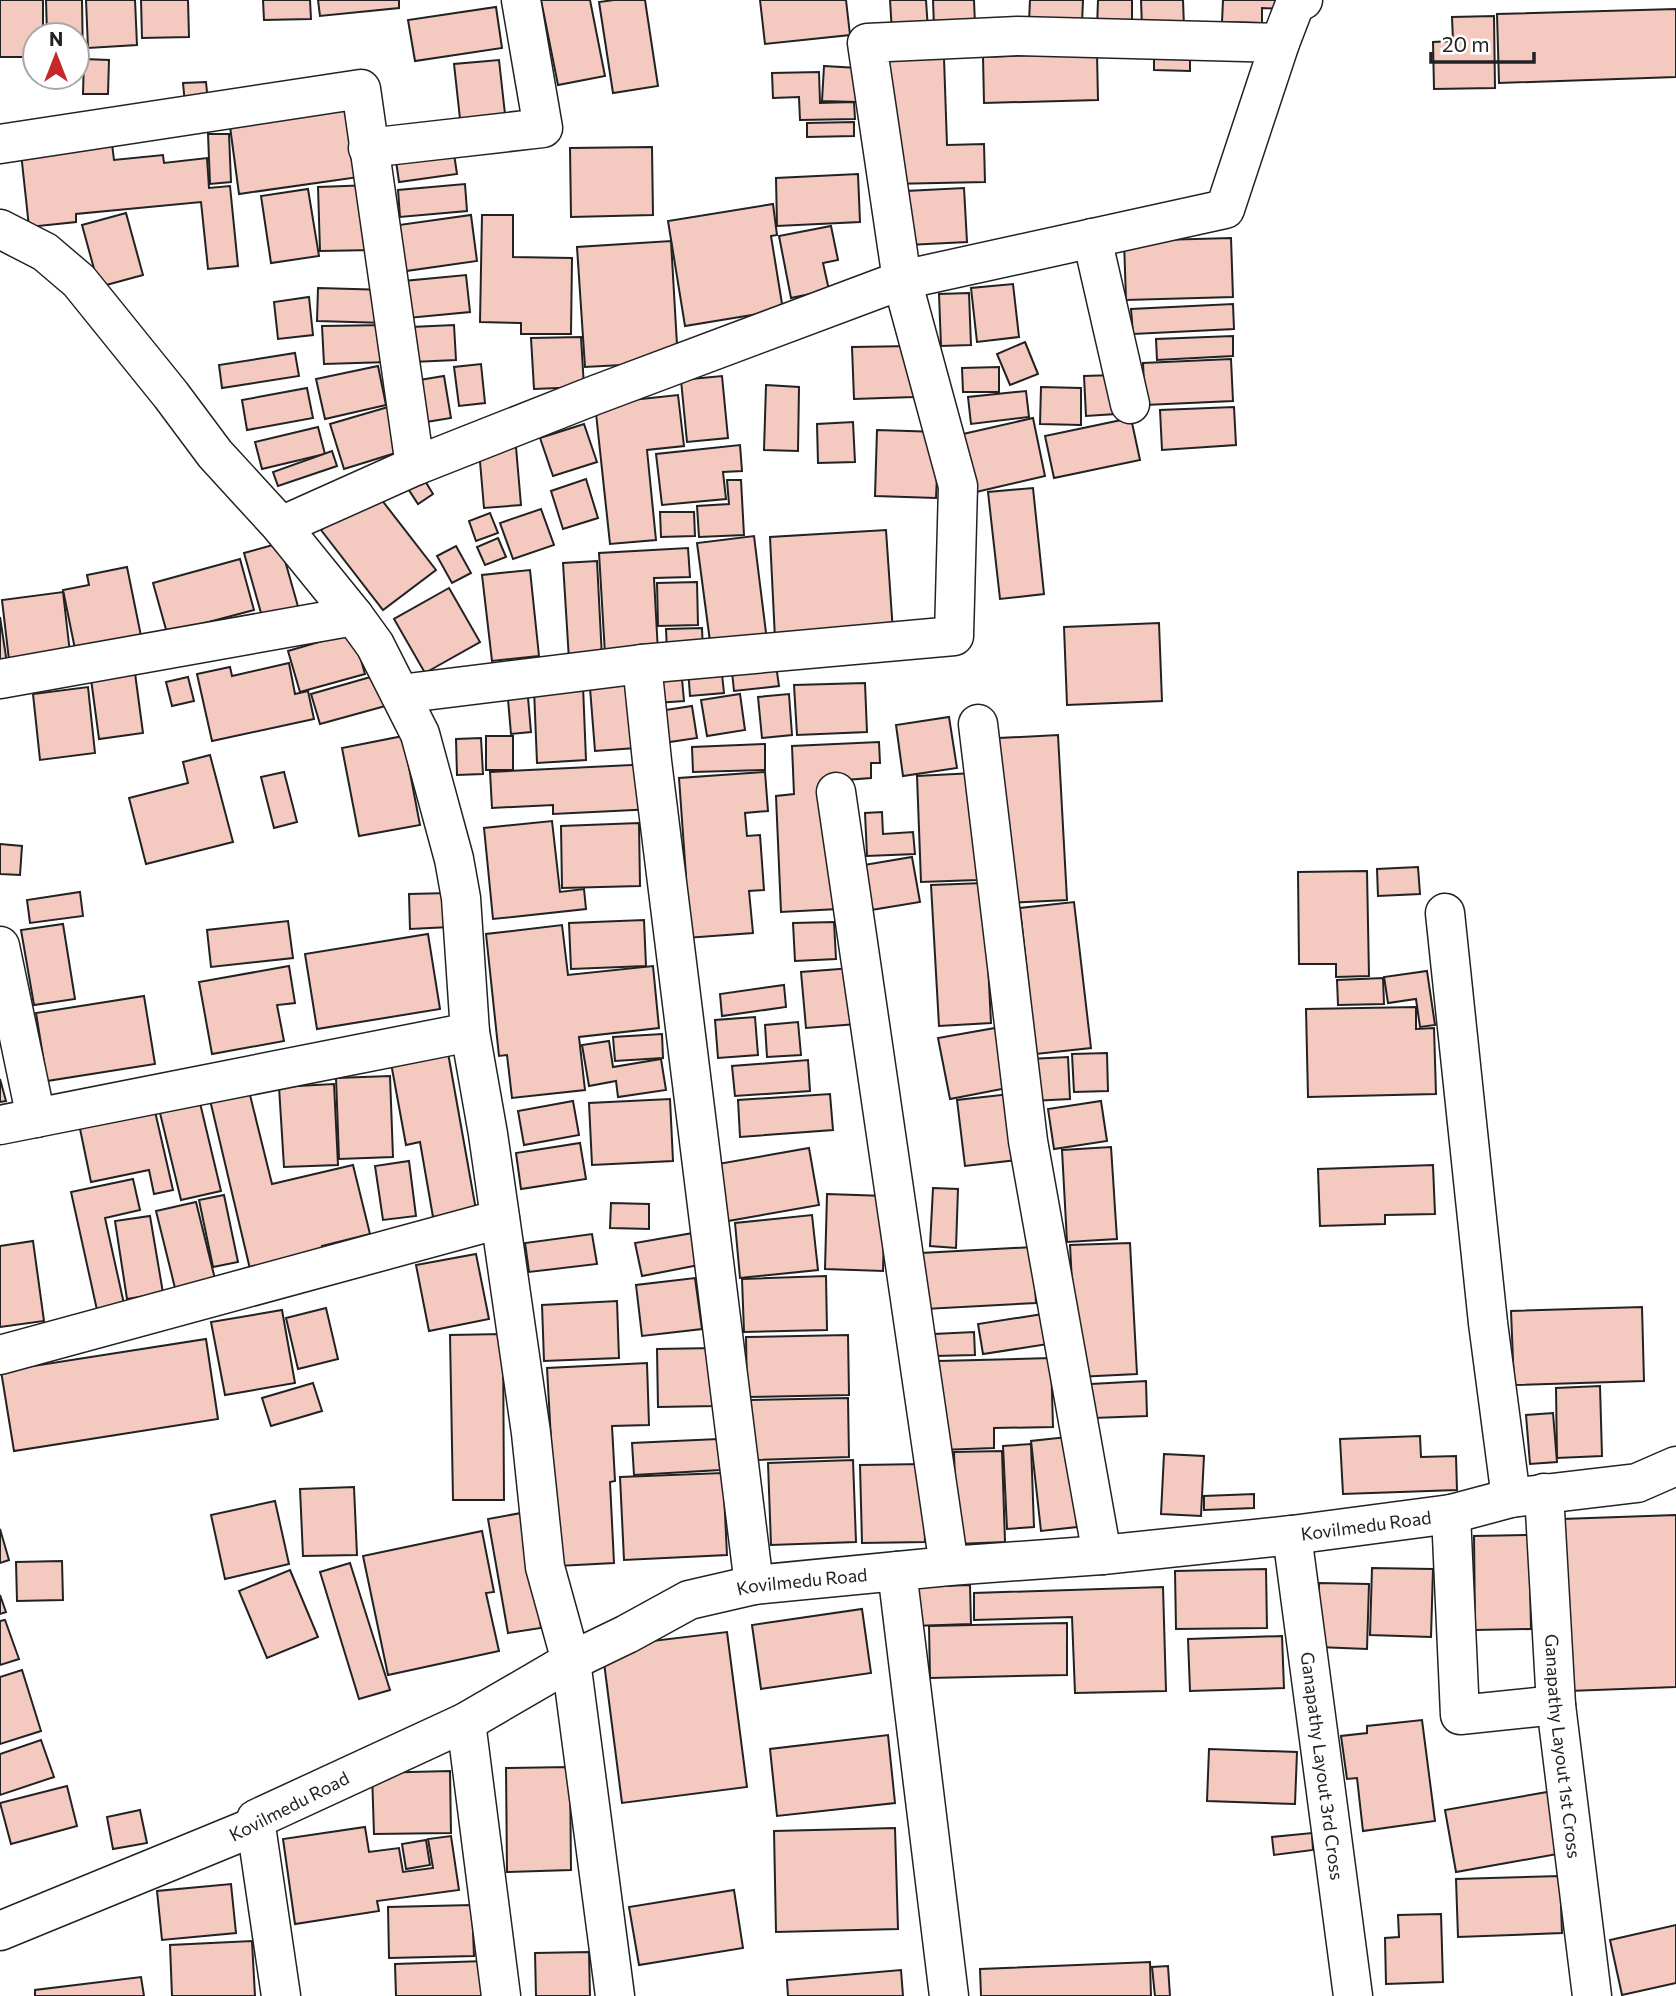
<svg xmlns="http://www.w3.org/2000/svg" width="1676" height="1996" viewBox="0 0 1676 1996" font-family="Commissioner,sans-serif">
<rect width="100%" height="100%" fill="#fff"/>
<g fill="#f3c9c0" stroke="#222" stroke-width="2">
<path d="M0,0H43V35H35V57H0Z"/>
<path d="M46,0H82L83,64H77V35H47Z"/>
<path d="M86,0H135L137,45L88,48Z"/>
<path d="M141,0H188L189,37L142,38Z"/>
<path d="M263,0H310L311,19L264,20Z"/>
<path d="M318,0H399V8L320,16Z"/>
<path d="M541,0H590L605,76L558,85Z"/>
<path d="M614,0H645L658,86L613,93L599,2Z"/>
<path d="M760,0H846L850,35L765,44Z"/>
<path d="M890,0H926L928,30L892,32Z"/>
<path d="M933,0H974L975,25L934,27Z"/>
<path d="M1030,0H1083L1082,24L1029,22Z"/>
<path d="M1098,0H1132V28H1097Z"/>
<path d="M1141,0H1183L1184,27L1142,28Z"/>
<path d="M1223,0H1285L1284,9L1262,8V23L1222,22Z"/>
<path d="M496,7L502,48L415,61L408,20Z"/>
<path d="M1676,9V77L1499,83L1497,14Z"/>
<path d="M1494,16L1495,88L1434,89L1433,42L1453,41L1452,17Z"/>
<path d="M1097,53L1098,100L984,103L983,57Z"/>
<path d="M1154,53H1190V71L1154,70Z"/>
<path d="M944,58L947,145L984,144L985,182L890,184L888,60Z"/>
<path d="M84,59L109,60L108,94H83Z"/>
<path d="M499,60L506,123L461,128L454,64Z"/>
<path d="M824,66L858,68L857,102L822,101Z"/>
<path d="M819,72L820,103L854,102L855,119L800,120L799,97L773,98L772,73Z"/>
<path d="M206,82L208,102L185,104L183,83Z"/>
<path d="M356,101L366,176L239,194L229,119Z"/>
<path d="M854,122V136L807,137V123Z"/>
<path d="M208,134H229L231,182L210,184Z"/>
<path d="M112,144L114,160L163,155L164,163L207,158L209,188L230,186L238,266L208,269L201,202L76,214V222L29,227L21,153Z"/>
<path d="M453,147L457,174L399,182L395,154Z"/>
<path d="M652,147L653,215L571,217L570,148Z"/>
<path d="M858,174L860,222L777,226L776,178Z"/>
<path d="M465,184L467,211L400,217L398,190Z"/>
<path d="M372,185L374,250L320,251L318,187Z"/>
<path d="M964,188L967,242L908,245L906,191Z"/>
<path d="M308,189L319,256L271,263L261,196Z"/>
<path d="M773,204L777,235L771,236L783,310L685,326L668,221Z"/>
<path d="M126,213L143,275L99,287L82,225Z"/>
<path d="M471,215L477,261L406,271L399,225Z"/>
<path d="M482,215H513V257L572,258L571,334H521V323L480,322Z"/>
<path d="M831,226L838,260L823,263L829,290L791,298L779,236Z"/>
<path d="M1231,238L1233,297L1126,300L1124,241Z"/>
<path d="M671,241L678,362L585,367L577,247Z"/>
<path d="M466,275L470,312L408,318L404,281Z"/>
<path d="M1013,284L1019,337L977,342L971,288Z"/>
<path d="M318,288L388,290L386,323L317,321Z"/>
<path d="M969,293L971,345L941,346L939,294Z"/>
<path d="M309,297L313,335L278,339L274,302Z"/>
<path d="M1233,304L1234,329L1133,334L1131,309Z"/>
<path d="M388,325L389,362L324,364L322,326Z"/>
<path d="M454,325L456,360L413,362L411,327Z"/>
<path d="M1233,336V356L1157,360L1156,339Z"/>
<path d="M581,337L584,387L534,389L531,338Z"/>
<path d="M1025,342L1038,374L1010,385L997,354Z"/>
<path d="M912,346L914,397L854,399L852,347Z"/>
<path d="M295,353L299,376L222,388L219,365Z"/>
<path d="M1231,359L1233,401L1145,405L1143,363Z"/>
<path d="M481,364L485,403L459,406L454,367Z"/>
<path d="M378,366L386,405L325,419L316,379Z"/>
<path d="M999,367V392H963L962,368Z"/>
<path d="M1114,375L1116,414L1086,416L1084,376Z"/>
<path d="M444,376L451,418L420,423L413,381Z"/>
<path d="M722,376L728,438L687,442L681,380Z"/>
<path d="M766,385L799,387L798,451L764,450Z"/>
<path d="M1041,387L1081,388V425L1040,424Z"/>
<path d="M307,388L313,418L247,430L242,400Z"/>
<path d="M1026,391L1029,417L971,424L968,397Z"/>
<path d="M678,395L684,446L647,450L656,540L610,544L595,404Z"/>
<path d="M388,407L402,451L344,469L330,424Z"/>
<path d="M1234,407L1236,445L1162,450L1160,410Z"/>
<path d="M1033,418L1045,476L976,492L963,434Z"/>
<path d="M1131,418L1140,460L1054,478L1045,436Z"/>
<path d="M853,422L855,462L818,463L817,424Z"/>
<path d="M584,424L597,462L553,476L540,438Z"/>
<path d="M318,427L325,454L262,469L255,442Z"/>
<path d="M877,430L939,432L936,498L875,496Z"/>
<path d="M740,445L742,471L723,472L726,499L662,505L656,454Z"/>
<path d="M516,447L521,505L484,508L479,450Z"/>
<path d="M332,451L337,466L278,486L273,472Z"/>
<path d="M419,471L433,494L418,504L403,481Z"/>
<path d="M586,479L598,518L563,529L551,491Z"/>
<path d="M727,480H741L744,535L699,537L697,506L729,504Z"/>
<path d="M1033,488L1044,594L1000,599L988,492Z"/>
<path d="M374,490L436,570L383,610L321,530Z"/>
<path d="M541,509L554,545L513,559L500,523Z"/>
<path d="M660,512H694L695,536L661,537Z"/>
<path d="M490,513L498,533L476,541L469,521Z"/>
<path d="M886,530L893,632L775,639L770,537Z"/>
<path d="M754,536L767,641L711,649L697,543Z"/>
<path d="M498,538L506,557L485,565L477,547Z"/>
<path d="M280,543L299,610L263,620L244,553Z"/>
<path d="M456,546L471,573L452,583L437,556Z"/>
<path d="M688,548L690,577L654,578L658,652L605,654L599,553Z"/>
<path d="M240,559L254,610L167,633L153,583Z"/>
<path d="M597,561L602,658L569,660L563,563Z"/>
<path d="M127,567L141,636L75,649L63,590L89,585L87,575Z"/>
<path d="M530,570L539,656L492,661L482,575Z"/>
<path d="M697,582L698,625L658,626L657,583Z"/>
<path d="M449,588L480,642L425,673L394,619Z"/>
<path d="M63,592L70,653L9,660L2,600Z"/>
<path d="M0,617L8,670L0,671Z"/>
<path d="M1159,623L1162,701L1067,705L1064,627Z"/>
<path d="M702,628L703,651L667,652L666,629Z"/>
<path d="M353,632L365,674L300,692L288,651Z"/>
<path d="M775,658L779,686L734,691L731,662Z"/>
<path d="M289,663L295,694L308,691L314,719L212,741L197,674L230,667L232,676Z"/>
<path d="M721,665L724,693L690,696L688,668Z"/>
<path d="M681,668L684,701L656,703L652,671Z"/>
<path d="M135,673L143,733L99,739L91,679Z"/>
<path d="M381,674L389,705L320,724L311,694Z"/>
<path d="M188,677L194,701L172,706L166,682Z"/>
<path d="M865,683L867,732L797,735L794,685Z"/>
<path d="M631,685L636,748L595,751L590,688Z"/>
<path d="M527,686L531,732L511,734L507,688Z"/>
<path d="M583,686L586,760L537,763L534,689Z"/>
<path d="M88,687L95,753L40,760L33,694Z"/>
<path d="M740,694L745,730L707,736L701,700Z"/>
<path d="M789,694L792,735L762,738L758,697Z"/>
<path d="M692,706L697,738L663,743L659,711Z"/>
<path d="M949,717L957,768L903,776L896,725Z"/>
<path d="M1058,735L1067,900L1008,903L999,738Z"/>
<path d="M403,736L420,825L359,836L342,748Z"/>
<rect x="486" y="736" width="27" height="34"/>
<path d="M481,738L483,774L457,775L456,739Z"/>
<path d="M879,742L880,763H871V778L832,781L838,909L781,912L776,796L794,794L792,746Z"/>
<path d="M765,744V770L693,772L692,747Z"/>
<path d="M210,755L233,842L146,864L129,798L188,783L183,762Z"/>
<path d="M652,764L654,809L553,814V805L492,808L490,772Z"/>
<path d="M284,772L297,822L274,828L261,777Z"/>
<path d="M765,772L768,811L745,813L747,836L760,835L764,890L749,891L753,933L686,938L682,876H686L679,778Z"/>
<path d="M974,773L977,880L921,882L917,776Z"/>
<path d="M882,812L883,834L913,832L915,854L867,856L865,813Z"/>
<path d="M552,821L560,892L584,889L586,909L493,919L484,828Z"/>
<path d="M639,823L640,886L562,888L561,826Z"/>
<path d="M0,844L22,846L20,875L0,874Z"/>
<path d="M912,857L920,902L859,912L852,867Z"/>
<path d="M1418,867L1420,894L1378,896L1377,869Z"/>
<path d="M1367,871L1369,976L1336,977V964H1299L1298,872Z"/>
<path d="M984,883L991,1023L939,1026L931,885Z"/>
<path d="M80,892L83,916L30,923L27,900Z"/>
<path d="M449,893L450,927L410,929L409,894Z"/>
<path d="M1074,902L1091,1048L1036,1054L1020,908Z"/>
<path d="M644,920L646,966L571,969L569,923Z"/>
<path d="M288,921L293,958L211,967L207,930Z"/>
<path d="M834,922L836,959L795,961L793,923Z"/>
<path d="M63,924L75,999L34,1005L21,930Z"/>
<path d="M562,925L568,975L653,966L659,1028L579,1037L585,1090L512,1098L507,1055L499,1056L486,934Z"/>
<path d="M428,934L440,1009L317,1029L305,954Z"/>
<path d="M289,966L295,1003L277,1005L284,1041L212,1054L199,982Z"/>
<path d="M852,968L857,1024L806,1028L801,972Z"/>
<path d="M1427,971L1435,1025L1420,1027L1416,999L1388,1003L1384,977Z"/>
<path d="M1383,978L1384,1004L1338,1005L1337,980Z"/>
<path d="M784,985L786,1007L722,1016L720,994Z"/>
<path d="M144,996L155,1064L47,1081L36,1013Z"/>
<path d="M1416,1007V1029L1434,1028L1436,1094L1308,1097L1306,1009Z"/>
<path d="M755,1017L758,1055L718,1058L715,1020Z"/>
<path d="M798,1022L801,1055L767,1057L765,1025Z"/>
<path d="M995,1028L1007,1088L950,1099L938,1038Z"/>
<path d="M662,1034L663,1058L615,1061L613,1037Z"/>
<path d="M609,1041L613,1067L661,1059L666,1090L618,1097L616,1081L589,1086L582,1045Z"/>
<path d="M448,1053L476,1210L433,1217L420,1142L406,1145L391,1063Z"/>
<path d="M1107,1053L1108,1091L1074,1092L1072,1054Z"/>
<path d="M1068,1057L1070,1099L1032,1101L1030,1059Z"/>
<path d="M808,1060L810,1091L735,1096L732,1066Z"/>
<path d="M390,1076L393,1157L339,1159L336,1078Z"/>
<path d="M0,1079L6,1101L0,1102Z"/>
<path d="M334,1084L338,1165L284,1167L279,1087Z"/>
<path d="M249,1091L272,1184L353,1165L370,1234L322,1246L323,1252L250,1269L210,1100Z"/>
<path d="M830,1094L833,1130L740,1137L738,1100Z"/>
<path d="M1010,1094L1017,1160L965,1166L957,1100Z"/>
<path d="M670,1099L673,1161L592,1165L589,1103Z"/>
<path d="M573,1101L579,1135L524,1145L518,1111Z"/>
<path d="M1101,1101L1107,1141L1054,1149L1048,1109Z"/>
<path d="M200,1103L221,1191L181,1200L160,1113Z"/>
<path d="M154,1107L173,1190L154,1194L149,1170L91,1182L79,1124Z"/>
<path d="M580,1143L586,1179L521,1189L516,1153Z"/>
<path d="M1111,1147L1117,1239L1067,1242L1062,1150Z"/>
<path d="M809,1148L819,1205L728,1221L718,1164Z"/>
<path d="M409,1161L416,1216L383,1220L375,1166Z"/>
<path d="M1433,1165L1435,1214L1385,1215V1224L1320,1226L1318,1169Z"/>
<path d="M133,1179L140,1210L105,1218L124,1304L97,1310L71,1192Z"/>
<path d="M933,1188L958,1189L956,1248L930,1246Z"/>
<path d="M827,1194L885,1196L883,1271L825,1269Z"/>
<path d="M224,1195L238,1262L213,1267L199,1200Z"/>
<path d="M196,1202L215,1279L175,1288L156,1211Z"/>
<path d="M611,1203L649,1204V1229L610,1228Z"/>
<path d="M812,1215L818,1270L740,1278L735,1223Z"/>
<path d="M150,1216L163,1293L127,1299L115,1221Z"/>
<path d="M693,1233L699,1265L642,1276L635,1243Z"/>
<path d="M592,1234L597,1264L529,1272L525,1243Z"/>
<path d="M33,1241L44,1321L0,1327V1246Z"/>
<path d="M1130,1243L1137,1374L1077,1377L1070,1245Z"/>
<path d="M1033,1247L1036,1303L925,1309L921,1253Z"/>
<path d="M476,1254L489,1319L429,1331L416,1265Z"/>
<path d="M826,1276L827,1330L744,1332L742,1279Z"/>
<path d="M695,1278L702,1329L642,1336L636,1285Z"/>
<path d="M617,1301L619,1358L544,1361L542,1305Z"/>
<path d="M1642,1307L1644,1381L1514,1385L1511,1311Z"/>
<path d="M326,1308L338,1359L298,1369L286,1318Z"/>
<path d="M282,1310L295,1383L225,1395L211,1322Z"/>
<path d="M1043,1314L1048,1344L983,1354L978,1324Z"/>
<path d="M974,1332L975,1355L935,1356L934,1334Z"/>
<path d="M503,1334L504,1500H453L450,1335Z"/>
<path d="M848,1335L849,1395L747,1397L746,1337Z"/>
<path d="M206,1339L218,1419L14,1451L1,1371Z"/>
<path d="M715,1348L717,1406L658,1407L657,1349Z"/>
<path d="M1051,1358L1053,1427L994,1428V1448L940,1450L938,1361Z"/>
<path d="M647,1363L649,1425L612,1426L615,1481L610,1482L614,1563L558,1566L547,1368Z"/>
<path d="M1146,1381L1147,1416L1093,1418L1091,1384Z"/>
<path d="M313,1383L322,1411L271,1426L262,1398Z"/>
<path d="M1600,1386L1602,1456L1557,1458L1556,1388Z"/>
<path d="M848,1398L849,1457L752,1460L751,1400Z"/>
<path d="M1553,1413L1557,1462L1530,1464L1526,1415Z"/>
<path d="M1420,1436L1421,1457L1456,1456L1457,1490L1343,1494L1340,1439Z"/>
<path d="M1067,1437L1077,1527L1041,1531L1031,1441Z"/>
<path d="M718,1439L720,1470L634,1475L632,1443Z"/>
<path d="M1031,1444L1034,1527L1007,1529L1003,1446Z"/>
<path d="M1002,1451L1005,1542L957,1544L954,1452Z"/>
<path d="M1164,1454L1204,1456L1201,1516L1161,1514Z"/>
<path d="M853,1460L856,1542L771,1545L768,1463Z"/>
<path d="M923,1464L925,1542L862,1543L860,1465Z"/>
<path d="M723,1473L727,1555L624,1560L620,1477Z"/>
<path d="M354,1487L357,1555L303,1556L300,1489Z"/>
<path d="M1254,1494V1508L1204,1510V1496Z"/>
<path d="M275,1501L289,1564L225,1579L211,1515Z"/>
<path d="M521,1513L532,1564L541,1628L508,1633L488,1519Z"/>
<path d="M1676,1515V1687L1569,1691L1562,1519Z"/>
<path d="M0,1529L9,1560L0,1563Z"/>
<path d="M482,1531L494,1592L486,1593L499,1651L388,1675L363,1556Z"/>
<path d="M1529,1535L1531,1629L1475,1630L1474,1536Z"/>
<path d="M62,1561L63,1600L17,1601L16,1562Z"/>
<path d="M350,1563L390,1690L359,1699L320,1572Z"/>
<path d="M1372,1568L1433,1569L1431,1637L1370,1635Z"/>
<path d="M1266,1569L1267,1628L1176,1629L1175,1571Z"/>
<path d="M290,1570L318,1637L267,1658L239,1591Z"/>
<path d="M1319,1583L1369,1584L1367,1649L1318,1647Z"/>
<path d="M970,1585L971,1624L913,1626L912,1587Z"/>
<path d="M1163,1587L1166,1691L1075,1693L1072,1617L974,1620V1593Z"/>
<path d="M0,1595L6,1612L0,1614Z"/>
<path d="M862,1609L871,1673L761,1689L752,1625Z"/>
<path d="M5,1620L19,1659L0,1665V1621Z"/>
<path d="M1067,1623V1675L930,1678L929,1626Z"/>
<path d="M727,1632L747,1787L622,1803L602,1647Z"/>
<path d="M1282,1636L1284,1688L1190,1691L1188,1639Z"/>
<path d="M22,1670L41,1731L0,1744V1677Z"/>
<path d="M1422,1720L1435,1821L1363,1831L1357,1778L1347,1779L1341,1736L1367,1733V1726Z"/>
<path d="M888,1735L895,1803L777,1816L770,1749Z"/>
<path d="M41,1740L54,1777L0,1795V1754Z"/>
<path d="M1209,1749L1297,1752L1295,1804L1207,1801Z"/>
<path d="M570,1767L571,1870L507,1872L506,1768Z"/>
<path d="M450,1771L451,1833L374,1834L372,1773Z"/>
<path d="M67,1786L77,1826L11,1844L0,1803Z"/>
<path d="M1553,1791L1563,1853L1456,1872L1445,1810Z"/>
<path d="M140,1810L147,1843L113,1849L107,1817Z"/>
<path d="M365,1827L369,1852L399,1848L403,1872L433,1868L428,1839L451,1836L459,1890L377,1901L379,1911L295,1924L283,1839Z"/>
<path d="M895,1828L898,1929L776,1932L774,1831Z"/>
<path d="M1312,1833L1313,1850L1274,1855L1272,1837Z"/>
<path d="M426,1840L430,1865L406,1869L402,1844Z"/>
<path d="M1560,1876L1562,1933L1458,1937L1456,1879Z"/>
<path d="M231,1884L236,1933L162,1940L157,1891Z"/>
<path d="M734,1890L743,1948L639,1965L629,1907Z"/>
<path d="M472,1905L474,1956L389,1958L388,1907Z"/>
<path d="M1441,1914L1443,1982L1386,1984L1385,1938L1399,1937L1398,1915Z"/>
<path d="M1676,1925V1983L1622,1995L1610,1940Z"/>
<path d="M252,1941L255,1996H172L170,1945Z"/>
<path d="M589,1952L590,1996H536L535,1953Z"/>
<path d="M485,1961L486,1996H396L395,1964Z"/>
<path d="M1150,1962L1151,1996H981L980,1969Z"/>
<path d="M1168,1966L1170,1996H1155L1152,1967Z"/>
<path d="M901,1970L903,1996H788L787,1980Z"/>
<path d="M141,1977L144,1996H35V1990Z"/>
</g>
<g fill="none" stroke-linecap="round" stroke-linejoin="round">
<defs>
<g id="minor">
<path d="M0,144L361,89L415,466"/>
<path d="M368,148L543,128L521,0"/>
<path d="M0,229L45,252L79,281L171,395L215,454L281,526L354,616L375,645L420,734L454,859L461,898L470,1032L488,1134L531,1433L545,1567L571,1661L615,1996"/>
<path d="M1092,238L1130,404"/>
<path d="M281,526L415,466L595,395L902,280L1225,209L1280,43L1295,4L1303,0"/>
<path d="M642,664L652,761L754,1585"/>
<path d="M0,679L354,616"/>
<path d="M400,694L642,664L954,636L958,486L902,280L867,43L1018,36L1280,43"/>
<path d="M978,724L1028,1141L1102,1555"/>
<path d="M836,792L949,1566"/>
<path d="M1445,913L1488,1323L1511,1498"/>
<path d="M0,946L36,1118"/>
<path d="M0,1125L470,1032"/>
<path d="M0,1355L500,1219"/>
<path id="s1" d="M1544,1493L1556,1705L1592,1996"/>
<path d="M1451,1514L1460,1715L1556,1705"/>
<path id="s2" d="M1292,1535L1353,1996"/>
<path d="M897,1571L949,1996"/>
<path d="M466,1722L501,1996"/>
<path d="M256,1826L281,1996"/>
<path id="s3" d="M0,1931L256,1826V1819L466,1722L571,1661L627,1634L689,1600L754,1585L949,1566L1102,1555L1292,1535L1451,1514L1511,1498L1637,1483L1676,1466"/>
</g>
</defs>
<use href="#minor" stroke="#222" stroke-width="41"/>
<use href="#minor" stroke="#fff" stroke-width="38"/>
</g>
<g text-anchor="middle" dominant-baseline="central" stroke-width="5" stroke-linejoin="round" paint-order="stroke">
<g font-size="18" fill="#222" stroke="#fff">
<text stroke="none"><textPath href="#s3" startOffset="1451">Kovilmedu Road</textPath></text>
<text stroke="none"><textPath href="#s3" startOffset="884">Kovilmedu Road</textPath></text>
<text stroke="none"><textPath href="#s1" startOffset="254">Ganapathy Layout 1st Cross</textPath></text>
<text stroke="none"><textPath href="#s2" startOffset="233">Ganapathy Layout 3rd Cross</textPath></text>
<text transform="translate(289 1806) rotate(-27)">Kovilmedu Road</text>
</g>
</g>
<g transform="translate(56 56)"><circle r="33" fill="#ffffff" stroke="#a7a7a7" stroke-width="2"/>
<path d="M0-5L12 26L0 18L-12 26Z" fill="#c62828"/>
<text y="-10" font-size="19" font-weight="bold" text-anchor="middle" fill="#222222">N</text>
</g>
<path d="M1431 52v10h103v-10" fill="none" stroke="#222222" stroke-width="3.5"/>
<text x="1442" y="52" font-size="21" fill="#222222" stroke="#ffffff" stroke-width="5" paint-order="stroke">20 m</text>
</svg>
